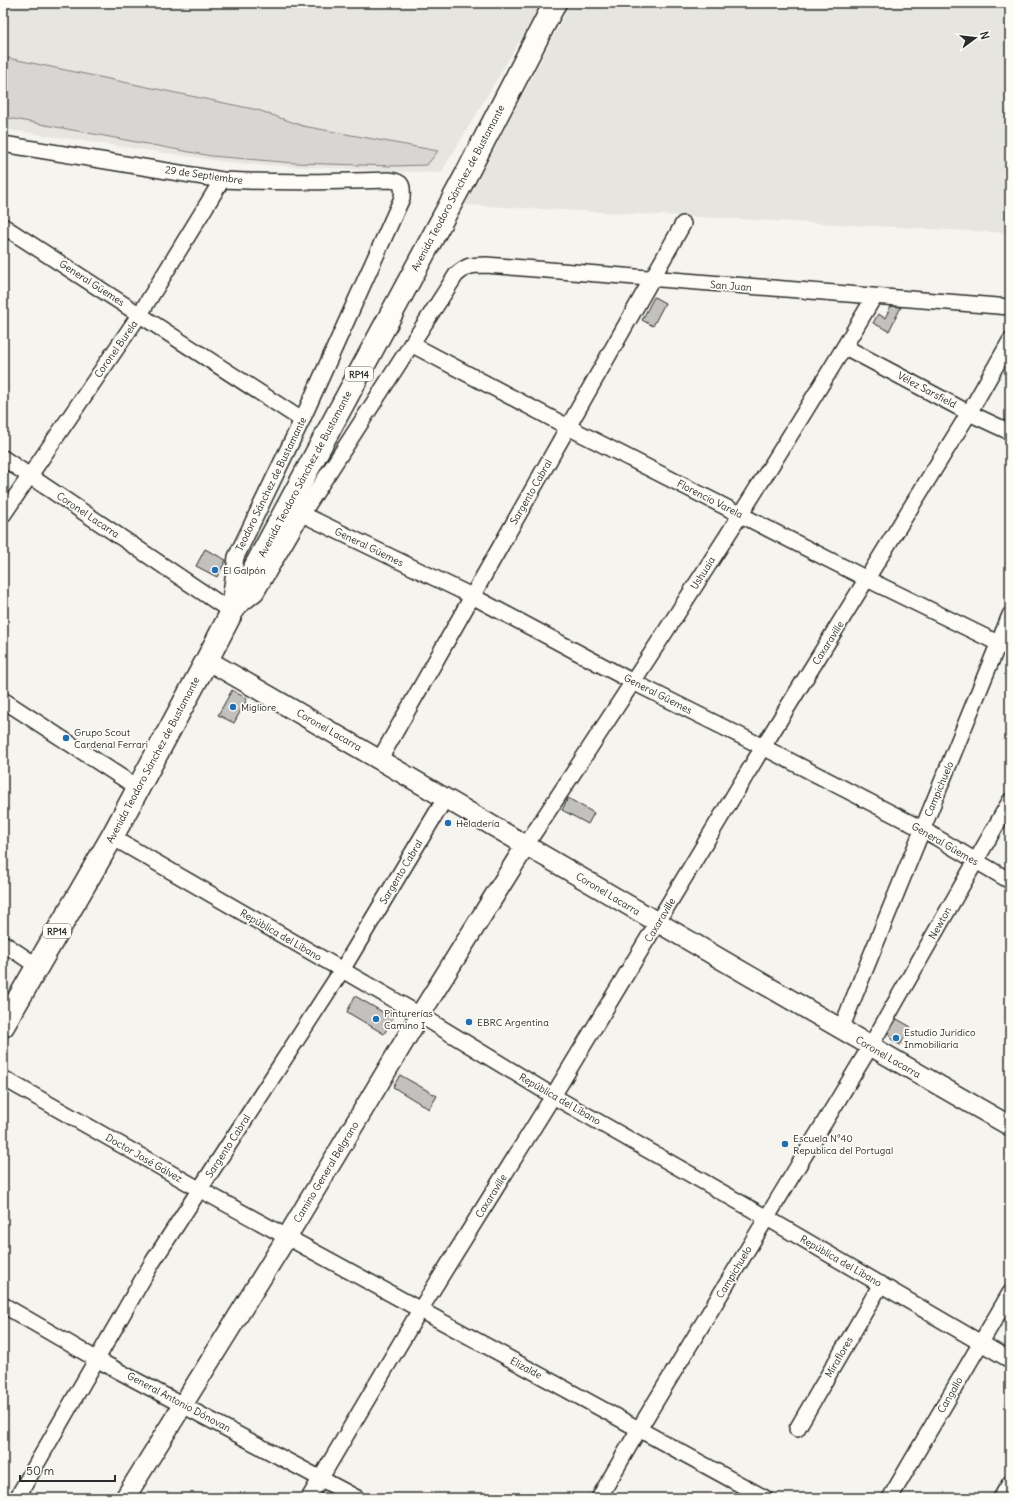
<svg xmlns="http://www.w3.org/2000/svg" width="1013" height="1501" viewBox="0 0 1013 1501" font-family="Delius,sans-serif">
<rect width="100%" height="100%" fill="#f5f4ef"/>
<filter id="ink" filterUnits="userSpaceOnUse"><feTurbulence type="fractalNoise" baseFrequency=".025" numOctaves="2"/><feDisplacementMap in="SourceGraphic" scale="8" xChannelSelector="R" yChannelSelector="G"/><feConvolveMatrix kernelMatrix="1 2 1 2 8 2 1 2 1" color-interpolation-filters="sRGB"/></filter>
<g filter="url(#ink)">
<g fill="#e6e5e0">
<path d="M3,3H542L441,173L240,164L3,129Z"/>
<path d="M571,3H1010V233L465,205Z"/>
</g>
<path fill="#d7d6d2" stroke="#81807e" d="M3,57L258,110L303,126L438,151L427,165L393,166L294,163L211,156L3,117Z"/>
<g fill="#c2c1be" stroke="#2b2b2b">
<path d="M654,297L665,303L653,326L642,320Z"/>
<path d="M891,306L901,307L889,331L873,323L878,314L885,318Z"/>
<path d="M205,549L226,560L217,577L196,566Z"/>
<path d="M232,690L247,699L234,723L218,715Z"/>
<path d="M568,798L594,813L588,824L562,810Z"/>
<path d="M355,996L393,1018L384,1034L347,1012Z"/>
<path d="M897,1019L911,1027L900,1045L891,1039L889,1031Z"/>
<path d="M400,1075L437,1096L429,1109L393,1087Z"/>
</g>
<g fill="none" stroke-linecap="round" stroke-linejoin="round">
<defs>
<g id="minor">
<path d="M3,144L222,180C278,183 334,182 389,180C403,181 403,186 402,198L302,420L236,557L231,593L232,609"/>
<path d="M3,226L302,420"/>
<path d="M411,344L568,427L867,579L1010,649"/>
<path d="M845,347L969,413L1010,432"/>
<path d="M3,458L232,612"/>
<path d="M302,514L472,596L633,682L763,747L922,829L1010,881"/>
<path d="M3,515L140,314L222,180"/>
<path d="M236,609L256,593L302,514L456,275C467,265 471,265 486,265L1010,307"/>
<path d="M3,700L138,788"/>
<path d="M380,759L683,224"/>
<path d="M112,837L420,1015L553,1096L767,1218L1010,1360"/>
<path d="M526,845C645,664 764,483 874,297"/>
<path d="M3,943L37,966"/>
<path d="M841,1029L1010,615"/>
<path d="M3,1078L199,1189L765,1498"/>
<path d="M3,1305L96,1359L357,1498"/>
<path d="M797,1429L881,1284"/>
<path d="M17,1498L152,1263L342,970L446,797"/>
<path d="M309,1498L420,1310L553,1096L763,747L969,413L1010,341"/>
<path d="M599,1498L639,1429L870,1047L1010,801"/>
<path d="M890,1498L1010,1293"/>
<path d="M1001,1498L1010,1483"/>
</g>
<g id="tertiary">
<path d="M207,660C475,814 741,973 1010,1126"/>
<path d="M125,1498L287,1237L420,1015L526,845"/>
</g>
<path id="primary" d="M3,1026L112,837L207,660L253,571L465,177L555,3"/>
</defs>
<use href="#minor" stroke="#2b2b2b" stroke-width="18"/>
<use href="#tertiary" stroke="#2b2b2b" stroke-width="22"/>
<use href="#primary" stroke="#2b2b2b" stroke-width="25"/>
<use href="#minor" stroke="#fdfcf7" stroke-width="15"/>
<use href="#tertiary" stroke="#fdfcf7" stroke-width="19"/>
<use href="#primary" stroke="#fdfcf7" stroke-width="22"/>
</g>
</g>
<g fill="#1f6fb2" stroke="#fdfcf7" stroke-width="1.5">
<circle cx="215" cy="570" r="4"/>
<circle cx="233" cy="707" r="4"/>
<circle cx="66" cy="738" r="4"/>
<circle cx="448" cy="823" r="4"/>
<circle cx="376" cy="1019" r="4"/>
<circle cx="469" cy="1022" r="4"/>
<circle cx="896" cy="1038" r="4"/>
<circle cx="785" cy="1144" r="4"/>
</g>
<g text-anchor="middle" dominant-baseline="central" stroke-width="3.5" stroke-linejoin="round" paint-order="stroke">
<g fill="#fdfcf7" stroke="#6a6a68" stroke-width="1">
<rect x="345" y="367" width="28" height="14" rx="3"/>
<rect x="43" y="924" width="28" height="14" rx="3"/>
</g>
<g font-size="9" font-weight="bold" fill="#2b2b2b">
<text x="359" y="374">RP14</text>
<text x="57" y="931">RP14</text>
</g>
<g font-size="10" fill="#2b2b2b" stroke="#fdfcf7">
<text transform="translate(204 175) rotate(8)">29 de Septiembre</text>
<text transform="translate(458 188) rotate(-62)">Avenida Teodoro Sánchez de Bustamante</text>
<text transform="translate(92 283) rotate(33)">General Güemes</text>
<text transform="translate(731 286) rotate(4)">San Juan</text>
<text transform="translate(116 349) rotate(-55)">Coronel Burela</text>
<text transform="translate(927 390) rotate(28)">Vélez Sarsfield</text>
<text transform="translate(305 474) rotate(-62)">Avenida Teodoro Sánchez de Bustamante</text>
<text transform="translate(271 484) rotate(-64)">Teodoro Sánchez de Bustamante</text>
<text transform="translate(531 492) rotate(-60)">Sargento Cabral</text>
<text transform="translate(710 499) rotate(27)">Florencio Varela</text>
<text transform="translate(88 515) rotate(34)">Coronel Lacarra</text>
<text transform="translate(369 547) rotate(26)">General Güemes</text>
<text transform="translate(703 573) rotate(-58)">Ushuaia</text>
<text transform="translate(828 643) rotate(-58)">Caxaraville</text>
<text transform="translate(658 694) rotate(27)">General Güemes</text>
<text transform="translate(329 730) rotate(30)">Coronel Lacarra</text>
<text transform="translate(153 760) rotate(-62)">Avenida Teodoro Sánchez de Bustamante</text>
<text transform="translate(939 789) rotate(-67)">Campichuelo</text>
<text transform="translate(945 844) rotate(30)">General Güemes</text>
<text transform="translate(401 872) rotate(-59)">Sargento Cabral</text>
<text transform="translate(608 894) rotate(31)">Coronel Lacarra</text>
<text transform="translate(660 920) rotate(-59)">Caxaraville</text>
<text transform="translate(940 923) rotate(-61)">Newton</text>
<text transform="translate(281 935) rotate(30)">República del Líbano</text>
<text transform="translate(888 1057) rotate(30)">Coronel Lacarra</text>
<text transform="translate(560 1099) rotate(30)">República del Líbano</text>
<text transform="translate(228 1146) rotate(-57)">Sargento Cabral</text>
<text transform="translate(144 1158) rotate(30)">Doctor José Gálvez</text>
<text transform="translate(326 1172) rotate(-59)">Camino General Belgrano</text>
<text transform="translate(491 1196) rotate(-58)">Caxaraville</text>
<text transform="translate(841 1261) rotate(30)">República del Líbano</text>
<text transform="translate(734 1272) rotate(-59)">Campichuelo</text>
<text transform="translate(839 1357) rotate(-60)">Miraflores</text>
<text transform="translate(526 1368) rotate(28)">Elizalde</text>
<text transform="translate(950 1395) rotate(-60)">Cangallo</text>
<text transform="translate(179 1402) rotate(28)">General Antonio Dónovan</text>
</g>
<g font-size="10" fill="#2b2b2b" stroke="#fdfcf7" text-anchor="start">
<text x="223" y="570">El Galpón</text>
<text x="241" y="707">Migliore</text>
<text x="74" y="732">Grupo Scout<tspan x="74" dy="12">Cardenal Ferrari</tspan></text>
<text x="456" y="823">Heladería</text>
<text x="384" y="1013">Pinturerías<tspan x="384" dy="12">Camino I</tspan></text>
<text x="477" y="1022">EBRC Argentina</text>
<text x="904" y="1032">Estudio Juridico<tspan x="904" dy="12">Inmobiliaria</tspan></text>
<text x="793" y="1138">Escuela Nº40<tspan x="793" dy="12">Republica del Portugal</tspan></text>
</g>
</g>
<rect width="1013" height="1501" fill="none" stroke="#fdfcf7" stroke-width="16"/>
<rect x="8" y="8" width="997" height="1485" fill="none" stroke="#2b2b2b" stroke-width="1.5" filter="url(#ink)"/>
<g transform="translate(975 38) rotate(75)" stroke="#fdfcf7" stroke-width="3" paint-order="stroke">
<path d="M0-3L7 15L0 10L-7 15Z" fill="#2b2b2b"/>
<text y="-6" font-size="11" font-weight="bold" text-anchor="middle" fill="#2b2b2b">N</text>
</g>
<path d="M20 1475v6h95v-6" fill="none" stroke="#2b2b2b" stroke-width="2"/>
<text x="26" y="1475" font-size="12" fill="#2b2b2b" stroke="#fdfcf7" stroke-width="3" paint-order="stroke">50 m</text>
</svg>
